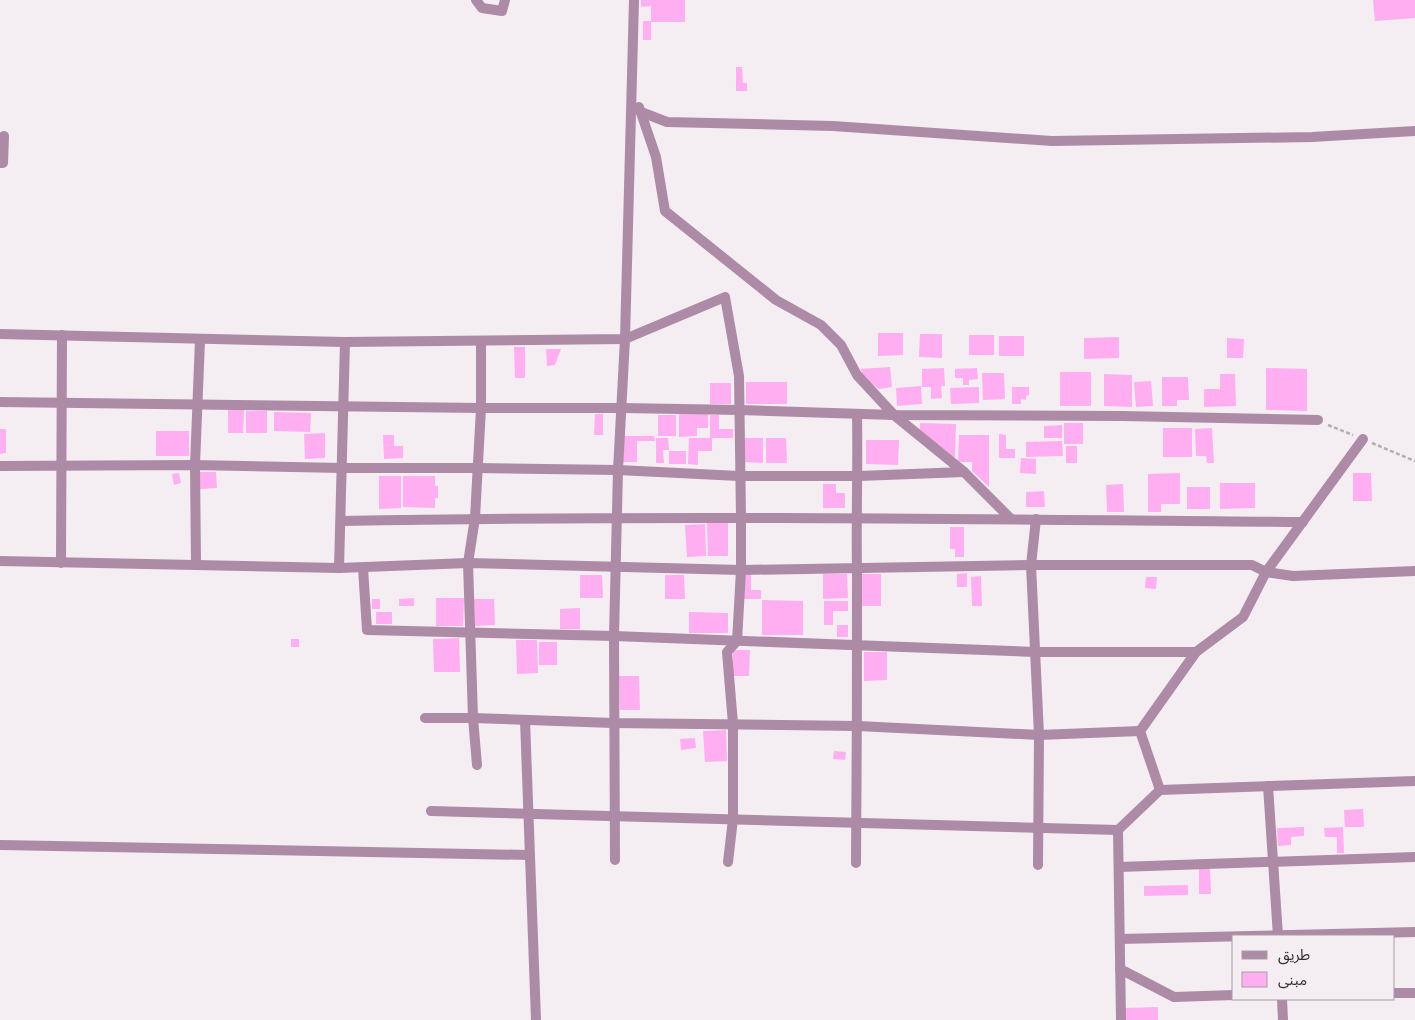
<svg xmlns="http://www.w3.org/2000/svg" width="1415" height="1020" viewBox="0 0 1415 1020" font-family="Mulish,'Noto Sans Arabic',sans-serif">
<rect width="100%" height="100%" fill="#f4edf2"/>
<g fill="#ffaef1">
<path d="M641,0H685V22H651V6L641,7Z"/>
<path d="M1373,0H1415V18L1375,21Z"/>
<rect x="643" y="21" width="8" height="19"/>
<path d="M736,67H742L743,83H747V91H736Z"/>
<path d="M878,333H903V355L878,356Z"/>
<path d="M920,334H942V358L919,357Z"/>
<rect x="969" y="335" width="25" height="20"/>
<rect x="999" y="336" width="25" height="20"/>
<path d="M1119,337V358L1084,359V338Z"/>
<path d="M1227,338L1244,339L1243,358H1227Z"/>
<path d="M514,347H525V378H515Z"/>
<path d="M546,349H561L555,365L547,366Z"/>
<path d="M890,367L892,387L879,389L862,377L861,369Z"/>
<path d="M944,368L945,386H941L942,398L931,399V387H922V369Z"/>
<path d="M977,368L978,379L969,380V385H963V378H955V369Z"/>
<path d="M1266,368L1307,369V411L1266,410Z"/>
<rect x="1060" y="372" width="31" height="34"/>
<path d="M982,373H1004L1005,399L983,400Z"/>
<path d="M1104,374L1132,375V407L1104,406Z"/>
<path d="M1220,374H1235L1236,406L1204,407V389H1220Z"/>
<path d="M1162,377H1188L1189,400H1177V406H1162Z"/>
<path d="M1151,381L1153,406L1136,407L1134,382Z"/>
<rect x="746" y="382" width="41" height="22"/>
<rect x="710" y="383" width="21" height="21"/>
<path d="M921,386L922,404L897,406L896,388Z"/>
<path d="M979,387V403L951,404L950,388Z"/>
<path d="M1012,387H1029V395L1026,396V400L1021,399V404H1012Z"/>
<path d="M228,410H244L243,433H228Z"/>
<rect x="246" y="411" width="21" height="22"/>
<path d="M274,412L311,413L310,432L274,431Z"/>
<path d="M595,414H603V435H594Z"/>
<path d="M679,414H708V428H697V436L679,437Z"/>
<rect x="658" y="415" width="18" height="21"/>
<path d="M710,415H719V429H733V438H712V451H698V465L688,464L689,438H710Z"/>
<path d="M920,423L956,424L955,458L920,431Z"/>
<rect x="1064" y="423" width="19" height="21"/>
<path d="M1062,425V438H1044V426Z"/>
<rect x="1163" y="428" width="29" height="29"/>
<path d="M1212,428L1214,463H1207L1206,456H1196L1195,429Z"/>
<path d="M0,429H6V453L0,454Z"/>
<rect x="156" y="431" width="33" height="25"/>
<path d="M325,433V458L305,459L304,434Z"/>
<path d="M999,434L1006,435V449H1015V458H999Z"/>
<path d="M383,435H394V446H403V458L384,459Z"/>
<path d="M959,435H989V487L972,471V462H958Z"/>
<path d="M623,436H654L655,441H637V462H623Z"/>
<path d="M656,438H668L669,450H663L664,463H656Z"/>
<path d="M744,438H763V463L744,462Z"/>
<path d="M766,438H786L787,463H766Z"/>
<path d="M866,440H899L898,465L866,464Z"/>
<path d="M1062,441L1063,456L1026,457V442Z"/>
<rect x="1066" y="446" width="11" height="17"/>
<rect x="669" y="451" width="17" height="13"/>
<path d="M1021,458L1036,459V474L1020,473Z"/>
<path d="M200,472H216L217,488L200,489Z"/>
<path d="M179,473L181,483L174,485L172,474Z"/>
<path d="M1180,473V504H1161V512H1148V474Z"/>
<path d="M1353,473H1371L1372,501H1353Z"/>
<path d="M379,476H401V508L379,509Z"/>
<path d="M403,476H435V486H438V498H435V508L403,507Z"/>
<path d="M1220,483H1255V508L1220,509Z"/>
<path d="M823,484H836V493H845V508H823Z"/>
<path d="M1123,484L1124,512H1107L1106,485Z"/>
<rect x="1187" y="487" width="23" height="22"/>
<path d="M1044,491L1045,507H1026V492Z"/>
<path d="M707,523H728V556H708Z"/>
<path d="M705,524L706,556L687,557L685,525Z"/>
<path d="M950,527H964V557H955V549H950Z"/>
<path d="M967,573V587H957V574Z"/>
<path d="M744,574H751V590H761V599H744Z"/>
<path d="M823,574H847L848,598L823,599Z"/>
<rect x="861" y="574" width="20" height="32"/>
<path d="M580,575H602L603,598H580Z"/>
<path d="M665,575H684L685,599H665Z"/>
<path d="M981,576L982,606H972L971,577Z"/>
<path d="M1146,577H1157L1156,589L1145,588Z"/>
<path d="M414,598V606H399V599Z"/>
<path d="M436,598H464L463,626H436Z"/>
<rect x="372" y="599" width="8" height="10"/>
<path d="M474,599H494L495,625L475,626Z"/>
<path d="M762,600L803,601V635H762Z"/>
<path d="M824,601H848V611H833V625H824Z"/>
<path d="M580,608V629H560V609Z"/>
<rect x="376" y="612" width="16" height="12"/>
<path d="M689,612L728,613V633H689Z"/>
<rect x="837" y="625" width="11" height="12"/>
<path d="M459,638L460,672H434L433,639Z"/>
<rect x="291" y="639" width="8" height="8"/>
<path d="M516,640H537L538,673L517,674Z"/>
<rect x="539" y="642" width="18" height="23"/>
<path d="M733,650H750L749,676H733Z"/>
<path d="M864,652H887V680L864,681Z"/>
<path d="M619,676H639L640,710H620Z"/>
<path d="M726,730L727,761L705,762L703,731Z"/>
<path d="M695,738L696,748L681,750L680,739Z"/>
<path d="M834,751L846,752L845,760L833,759Z"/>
<path d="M1363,809L1364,827H1345L1344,810Z"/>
<path d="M1304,827V836L1291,837V845L1278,846L1277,828Z"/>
<path d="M1343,827L1344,853H1337V837H1325L1324,828Z"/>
<path d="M1210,868L1211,894H1199V869Z"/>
<path d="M1188,885V895L1144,896V886Z"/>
<path d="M1158,1007V1020H1125V1008Z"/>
</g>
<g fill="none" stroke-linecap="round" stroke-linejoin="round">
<g stroke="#b4aeb2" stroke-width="2.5" stroke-dasharray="4 2.5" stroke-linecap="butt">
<path d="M1328,425L1353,435"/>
<path d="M1372,443L1415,461"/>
</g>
<g stroke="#ad8aa6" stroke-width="10">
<path d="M476,0L482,8L502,11L505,0"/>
<path d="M639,107L656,157L665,211L776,300L821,325L841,345L857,375L894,415L964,472L1011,519"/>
<path d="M641,112L667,122L833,126L1052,141L1312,137L1415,131"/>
<path d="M0,163H3L4,136"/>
<path d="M0,334L345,342L625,339L725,297L739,376L741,518V570L737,641L727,652L733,724V819L728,862"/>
<path d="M0,402L481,408H622L739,410L894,415L1122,416L1318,420"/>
<path d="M0,466L195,465L342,468H477L618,470L739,476H859L964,472"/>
<path d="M1036,519L1031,565L1039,735L1038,865"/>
<path d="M341,521C662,515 982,519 1303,522"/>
<path d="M0,561L339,568L468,563L741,570L1031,565H1252L1266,572L1293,576L1415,571"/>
<path d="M61,563L62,335"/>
<path d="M196,564L195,465L200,340"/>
<path d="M339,568L345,342"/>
<path d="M363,568L367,630L614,636L1035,652H1196"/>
<path d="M425,718H473L613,723L858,726L1039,735L1140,731"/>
<path d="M525,720L536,1020"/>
<path d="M477,765L473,718L468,563L475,518L481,408V341"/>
<path d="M1268,786L1278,936"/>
<path d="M1160,790L1140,731L1196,652L1243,617L1266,572L1363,439"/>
<path d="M431,811L1118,830L1160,790L1415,781"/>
<path d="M1118,830L1121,1020"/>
<path d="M0,845L529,855"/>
<path d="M615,860L614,636L618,470L625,339L634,0"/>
<path d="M856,863C857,765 857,668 857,570C856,518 858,466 857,414"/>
<path d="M1119,867L1415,857"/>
<path d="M1120,939L1415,932"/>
<path d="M1120,969L1174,997L1234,995"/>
<path d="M1394,993H1415"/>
<path d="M1282,999L1283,1020"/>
</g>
</g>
<rect x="1232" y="935" width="162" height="65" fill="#f4edf2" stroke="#a6a1a4"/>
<rect x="1242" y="951" width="25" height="8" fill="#ad8aa6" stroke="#a6a1a4"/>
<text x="1278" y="960" font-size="15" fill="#312e30">طريق</text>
<rect x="1242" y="972" width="25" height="15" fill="#ffaef1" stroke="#a6a1a4"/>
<text x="1278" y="985" font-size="15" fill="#312e30">مبنى</text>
</svg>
